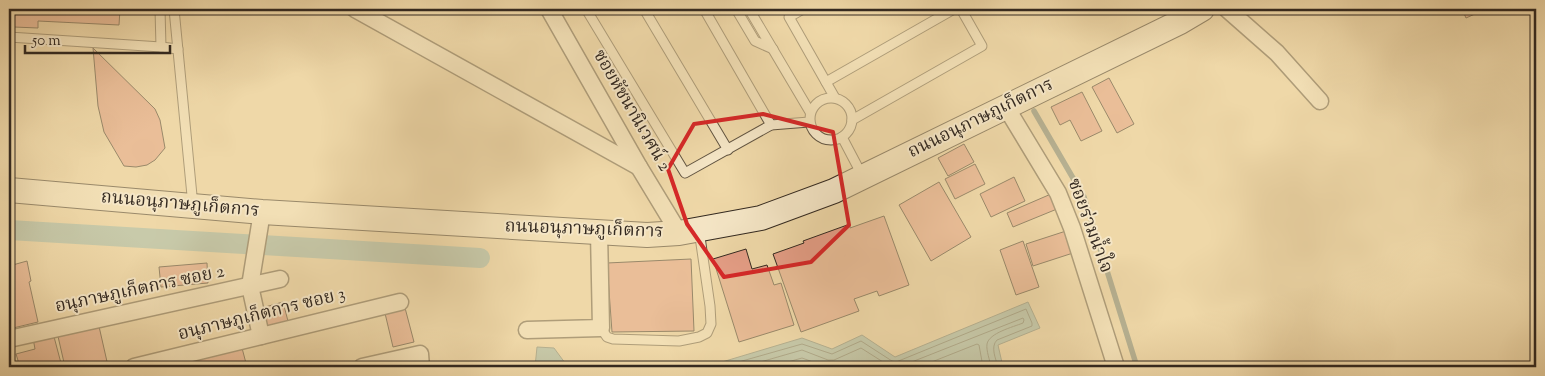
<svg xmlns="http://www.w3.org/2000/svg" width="1545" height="376" viewBox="0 0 1545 376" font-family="'Sorts Mill Goudy','Noto Serif Thai',serif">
<rect width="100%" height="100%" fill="#efd8a8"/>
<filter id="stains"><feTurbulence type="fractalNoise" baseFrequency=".004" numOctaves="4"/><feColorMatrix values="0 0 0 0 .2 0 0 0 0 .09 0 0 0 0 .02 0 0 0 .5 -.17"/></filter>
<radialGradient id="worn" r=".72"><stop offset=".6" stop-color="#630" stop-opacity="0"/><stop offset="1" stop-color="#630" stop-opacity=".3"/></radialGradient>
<g fill="#9ab9ad" stroke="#717f75">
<path d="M1028,302L1040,328L998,345L1003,367H721L722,362L802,338L832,349L862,335L895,357Z"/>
<path d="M537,347L554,348L568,367H535Z"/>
</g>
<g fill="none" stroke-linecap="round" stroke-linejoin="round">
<g stroke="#667166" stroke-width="1">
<path d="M726,367L728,365L802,344L832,354L861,341L892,361L896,362L1026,309L1032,323V326L997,340C990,347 996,359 998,367"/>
<path d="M743,367L802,350L828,360H834L861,348L891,367"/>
<path d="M770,367L802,358L827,367"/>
<path d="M899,367L1023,318L1024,320L1023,323C1013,327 989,333 987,344C986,351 990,360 991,367"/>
<path d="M919,367L977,344L979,345L983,367"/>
</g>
<path stroke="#717f75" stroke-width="5.5" d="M1034,111L1084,197L1137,367"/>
<path stroke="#9ab9ad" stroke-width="20" d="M9,230L480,258"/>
</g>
<g fill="#e59e86" stroke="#332920">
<path d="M15,9H120L119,25L38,21V28L14,27Z"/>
<path d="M1462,9H1486L1466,18Z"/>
<path d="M93,48L155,109L160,120L165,148L155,160L147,165L136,167L124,166L104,132L98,106Z"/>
<path d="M1109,78L1134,124L1117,133L1092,87Z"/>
<path d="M1082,92L1102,131L1081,141L1070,120L1060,125L1051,107Z"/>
<path d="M964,144L974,162L948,176L938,158Z"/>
<path d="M975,164L985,184L955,199L945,179Z"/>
<path d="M1014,177L1025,201L991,217L980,194Z"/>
<path d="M939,182L971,237L931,261L899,205Z"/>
<path d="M1051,194L1057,209L1013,227L1007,213Z"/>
<path d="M884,216L909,285L879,296L877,291L854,299L859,311L801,332L773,254L804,243L803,241L850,224V228Z"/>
<path d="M1066,231L1073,253L1033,266L1026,244Z"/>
<path d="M1023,241L1039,287L1016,295L1000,250Z"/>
<path d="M746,249L752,269L767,265L774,285L781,283L794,325L739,342L713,259Z"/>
<path d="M691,259L694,331L612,332L607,263Z"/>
<path d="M27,261L31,281L29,282L38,322L9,329V266Z"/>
<path d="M207,263L208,283L161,287L159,267Z"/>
<path d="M283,302L289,325L264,332L258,309Z"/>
<path d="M404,304L414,342L393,347L384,309Z"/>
<path d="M98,322L108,366L65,367L57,332Z"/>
<path d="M53,333L62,367H20L16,354L35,349L33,338Z"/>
<path d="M242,348L247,367H179L178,364Z"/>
<path d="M597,363L710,365V367H597Z"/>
</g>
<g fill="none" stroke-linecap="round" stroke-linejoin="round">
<defs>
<g id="lane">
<path d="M160,9L161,47"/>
<path d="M174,9L193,206"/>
<path d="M586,9L685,173L771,125L809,122"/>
<path d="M644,9L728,150"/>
<path d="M704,9L771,125"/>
<path d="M736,9L755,41L773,49"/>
<path d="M749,9L810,112"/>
<path d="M803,9L789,17L835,98"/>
<path d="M9,37L161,47L178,49"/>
<path d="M826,82L954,9"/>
<circle cx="831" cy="119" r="21"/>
<path d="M852,120L982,46L961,9"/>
<path d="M842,137L863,177"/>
<path d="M601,328L607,337L613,339L679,341L699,337L707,333L711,324L710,306L699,230"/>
</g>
<g id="street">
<path d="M355,9L639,167"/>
<path d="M549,9L639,167L679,233"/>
<path d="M1227,9L1277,53L1320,101"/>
<path d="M1006,107L1058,193L1072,228L1116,367"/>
<path d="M527,330L601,328L599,232"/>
<path d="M261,336L250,286L262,212"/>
<path d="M9,339L280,279"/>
<path d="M134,367L400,302"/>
<path d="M362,367L420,354L421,367"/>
</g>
<path id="secondary" d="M9,190L262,212L647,235L679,233L761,218L834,191L1180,22L1202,9"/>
</defs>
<use href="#lane" stroke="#625542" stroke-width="11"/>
<use href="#street" stroke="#625542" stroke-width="19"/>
<use href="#secondary" stroke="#332920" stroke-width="26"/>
<use href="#lane" stroke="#f5e6c6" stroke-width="9"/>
<use href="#street" stroke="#f5e6c6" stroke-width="16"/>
<use href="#secondary" stroke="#f5e6c6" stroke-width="24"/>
</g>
<path d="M0 0H1545V376H0ZM763,114L833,132L849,225L811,262L724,277L687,224L668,169L694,124Z" fill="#efd8a8" fill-opacity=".55" fill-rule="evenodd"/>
<path fill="none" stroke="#d62828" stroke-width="4" stroke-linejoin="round" d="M763,114L833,132L849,225L811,262L724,277L687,224L668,169L694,124Z"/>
<g text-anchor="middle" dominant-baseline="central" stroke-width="4" stroke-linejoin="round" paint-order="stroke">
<g font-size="18" fill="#332920" stroke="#f5e6c6">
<text transform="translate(631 111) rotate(60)">ซอยหัชนานิเวศน์ 2</text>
<text transform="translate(981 119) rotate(-26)">ถนนอนุภาษภูเก็ตการ</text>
<text transform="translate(180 205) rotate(5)">ถนนอนุภาษภูเก็ตการ</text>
<text transform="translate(1089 226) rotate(70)">ซอยร่วมน้ำใจ</text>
<text transform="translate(584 230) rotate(2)">ถนนอนุภาษภูเก็ตการ</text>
<text transform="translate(140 290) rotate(-12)">อนุภาษภูเก็ตการ ซอย 2</text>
<text transform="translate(262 315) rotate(-14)">อนุภาษภูเก็ตการ ซอย 3</text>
</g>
</g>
<rect width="1545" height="376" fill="none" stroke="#efd8a8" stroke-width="30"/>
<rect x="10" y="10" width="1525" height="356" fill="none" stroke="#332920" stroke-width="2.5"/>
<rect x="15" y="15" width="1515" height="346" fill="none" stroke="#332920"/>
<path d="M25 45v8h145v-8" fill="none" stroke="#332920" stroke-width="2.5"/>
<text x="32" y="45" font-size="15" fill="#332920" stroke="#f5e6c6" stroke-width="4" paint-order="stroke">50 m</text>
<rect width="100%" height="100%" filter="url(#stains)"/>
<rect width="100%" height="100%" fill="url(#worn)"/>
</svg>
